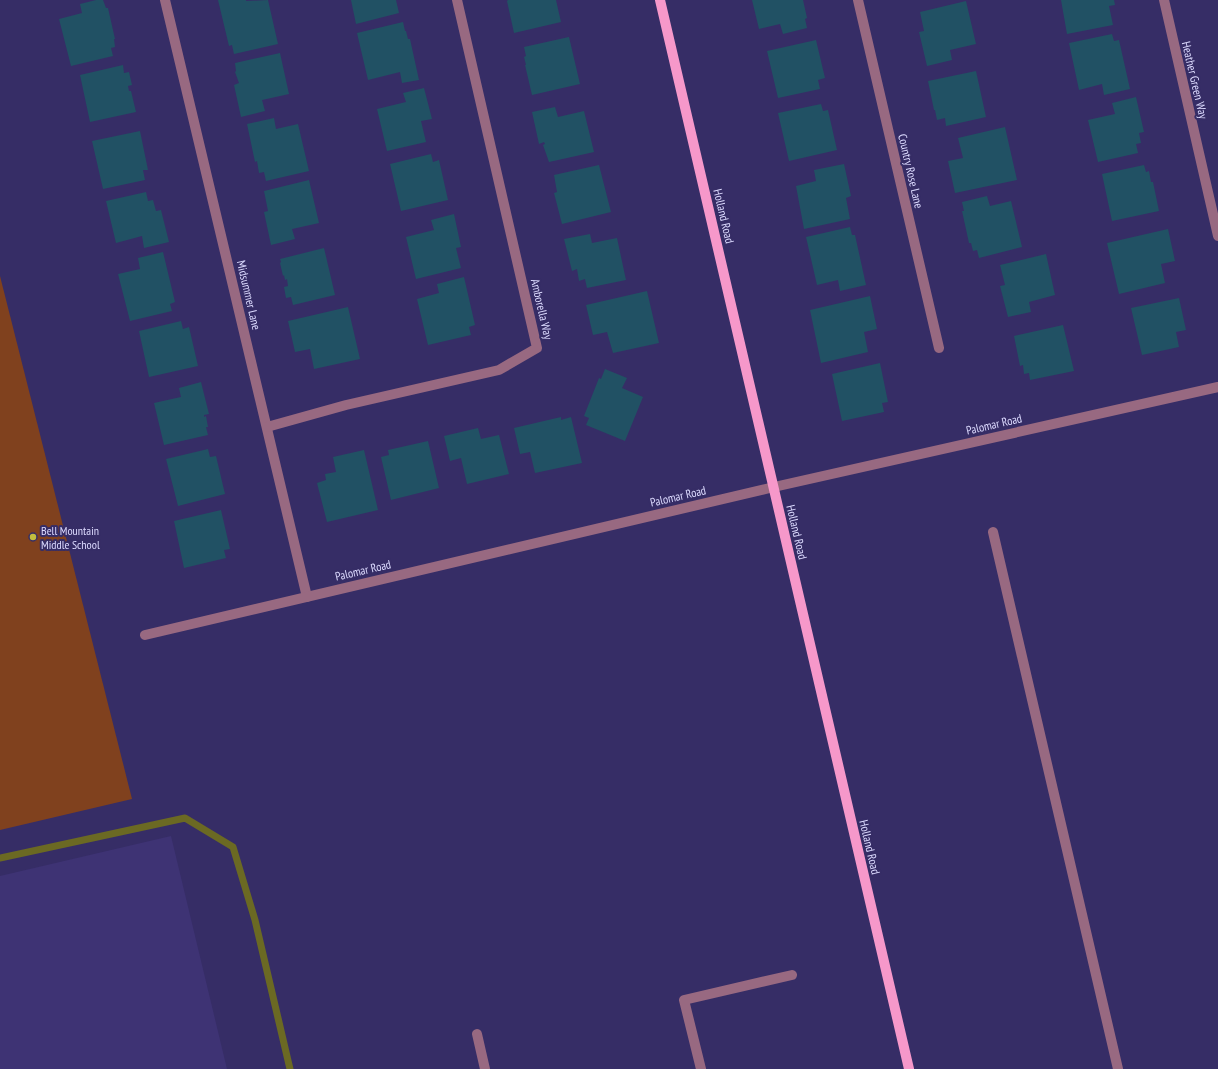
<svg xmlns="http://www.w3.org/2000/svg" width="1218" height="1069" viewBox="0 0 1218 1069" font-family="'PT Sans Narrow',sans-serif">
<rect width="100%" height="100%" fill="#362d66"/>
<path fill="#3e3374" d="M171,836L227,1069H0V876Z"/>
<path fill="#80411e" d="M0,276L132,799L0,830Z"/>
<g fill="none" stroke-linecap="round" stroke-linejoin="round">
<path stroke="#6b6923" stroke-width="7" d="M0,858L185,818L233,847L255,920L290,1069"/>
</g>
<g fill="#215164">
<path d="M96,0H103L106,8H108L115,39H114L115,47L111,48L113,56L71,66L59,19L82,13L80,4Z"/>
<path d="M218,0H246V1L268,0L278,44L234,54L232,45L229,46Z"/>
<path d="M351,0H396L399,13L356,24Z"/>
<path d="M508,0H556L561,22L514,33L507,1Z"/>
<path d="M752,0H803L807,18L805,19L807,28L783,34L780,24L759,29Z"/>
<path d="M1061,0H1114L1115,5L1109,6L1113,25L1067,34Z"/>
<path d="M966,1L976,44L950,50L952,60L927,66L919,32L924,31L920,12Z"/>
<path d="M403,22L405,31H406L408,39H410L419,80L402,83L400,72L368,80L357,33Z"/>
<path d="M1112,34L1114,41L1119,40L1130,89L1104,95L1102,84L1079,90L1069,43Z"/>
<path d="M569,37L580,84L532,95L525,65H526L524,57L526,56L524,47Z"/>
<path d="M816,40L825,78L818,80L820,89L778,98L767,51Z"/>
<path d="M280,53L289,94L262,100L265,111L241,117L234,85L239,83L235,72L236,71L235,63Z"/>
<path d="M123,65L124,73L129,72L132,85L128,86L129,91H131L136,112L90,122L80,75Z"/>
<path d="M976,71L986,117L946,126L945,118L937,120L935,110H934L928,81Z"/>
<path d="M424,88L432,119L421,121L426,142L387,151L377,109L406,102L403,93Z"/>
<path d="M1136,97L1144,132L1139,133L1141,143L1136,144L1138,153L1098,162L1088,120L1115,114L1112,103Z"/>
<path d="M821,104L823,111L828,110L837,150L789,161L778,113Z"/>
<path d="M555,107L558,117L584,111L594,152L549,162L543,145L545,144L544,142L539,144L532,112Z"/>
<path d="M274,118L276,129L298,124L309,171L266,181L264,172L259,173L257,161L255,162L247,124Z"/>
<path d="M1005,127L1017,180L955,193L948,161L963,158L958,138Z"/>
<path d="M140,131L148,170H143L145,180L103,189L92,141Z"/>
<path d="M431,154L433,162L439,160L448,200L401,211L390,164Z"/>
<path d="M844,164L851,196L846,198L850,219L804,229L796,186L816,181L814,170Z"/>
<path d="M599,165L611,212L562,224L554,193L557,192L554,175Z"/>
<path d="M1144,165L1146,172L1149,171L1151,182H1153L1159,211L1112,221L1102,174Z"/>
<path d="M309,180L319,223L292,229L295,239L271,245L264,212L268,211L264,191Z"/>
<path d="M146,192L148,201L153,200L156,211L161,210L169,242L144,248L142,236L116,243L106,201Z"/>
<path d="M987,196L990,206L1011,201L1022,247L979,258L977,250L973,251L971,243H969L962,211H964L962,202Z"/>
<path d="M454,214L461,247L456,248L461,268L416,279L406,237L434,230L431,220Z"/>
<path d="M850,227L852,235H855L866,285L840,291L838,280L817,285L806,237Z"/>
<path d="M1168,229L1175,261L1161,264L1165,283L1119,294L1107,243Z"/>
<path d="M590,234L592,243L617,238L626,280L587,288L585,279L579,281L577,269L572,271L564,239Z"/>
<path d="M324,248L335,295L293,305L291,297L286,298L284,287L288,286L287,279L285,280L284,275L283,276L280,263L281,262L280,259Z"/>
<path d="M163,252L175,302L170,304L172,311L130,321L118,274L140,269L138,258Z"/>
<path d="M1046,254L1055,295L1029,302L1031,312L1008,317L1000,286L1005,285L1000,265Z"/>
<path d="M464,277L475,325L469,327L471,335L428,345L417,299L439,293L437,284Z"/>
<path d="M647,291L659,343L613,353L607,332L593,335L586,305Z"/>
<path d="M870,296L877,329L864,332L868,352L821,363L810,310Z"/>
<path d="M1179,298L1186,330L1176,332L1179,347L1142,355L1131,308Z"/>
<path d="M348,307L360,359L314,369L310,349L295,352L288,321Z"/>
<path d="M181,321L183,329L189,327L198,366L149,377L139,331Z"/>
<path d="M1063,325L1074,371L1030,380L1029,373L1024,374L1023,365L1020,366L1014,336Z"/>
<path d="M880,363L888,402L882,403L884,412L842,421L832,374Z"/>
<path d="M605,369L627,378L622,388L643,397L625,441L586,425L589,418L584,416L599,378L601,379Z"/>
<path d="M201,382L209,414L204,415V417L206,416L208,427H206L208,435L164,445L154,403L181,397L179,388Z"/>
<path d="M561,417V420L571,417L582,463L535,473L530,452L520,454L514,428Z"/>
<path d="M478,428L481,439L499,435L509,474L467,484L461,458L450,461L444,436Z"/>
<path d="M428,441L439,488L391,500L381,457L389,455L388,450Z"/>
<path d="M208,449L210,457L216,456L225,494L178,506L166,459Z"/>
<path d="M364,450L378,510L327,522L317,483L326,480L325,474L336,472L333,457Z"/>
<path d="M221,510L230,549L224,550L226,558L184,568L174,521Z"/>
</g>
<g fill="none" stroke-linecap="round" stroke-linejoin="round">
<g stroke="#986981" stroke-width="10">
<path d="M165,0L307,597"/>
<path d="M858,0L939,348"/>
<path d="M1164,0L1218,236"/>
<path d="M267,427L346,405L499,370L537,348L457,0"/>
<path d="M993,532L1118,1069"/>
<path d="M145,635L774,487L1218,387"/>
<path d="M477,1034L485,1069"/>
<path d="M701,1069L684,1000L792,975"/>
</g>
<path stroke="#f698ca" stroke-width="10" d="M660,0L909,1069"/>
</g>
<circle fill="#c2bd3f" stroke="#362d66" stroke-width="1.5" cx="33" cy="537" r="4"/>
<g text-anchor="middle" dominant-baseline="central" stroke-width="4" stroke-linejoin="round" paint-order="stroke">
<g font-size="12" fill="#dddbff" stroke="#362d66">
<text transform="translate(1195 80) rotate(77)">Heather Green Way</text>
<text transform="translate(911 171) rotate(77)">Country Rose Lane</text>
<text transform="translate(724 216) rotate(77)">Holland Road</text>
<text transform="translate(249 295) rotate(77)">Midsummer Lane</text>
<text transform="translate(542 309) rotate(77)">Amborella Way</text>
<text transform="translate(994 424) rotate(-13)">Palomar Road</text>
<text transform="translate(678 496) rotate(-13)">Palomar Road</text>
<text transform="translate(797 532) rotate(77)">Holland Road</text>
<text transform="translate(363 570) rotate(-13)">Palomar Road</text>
<text transform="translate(870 847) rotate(77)">Holland Road</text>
</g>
<g font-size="12" fill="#dddbff" stroke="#362d66" text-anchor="start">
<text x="41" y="530">Bell Mountain<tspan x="41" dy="14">Middle School</tspan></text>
</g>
</g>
</svg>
